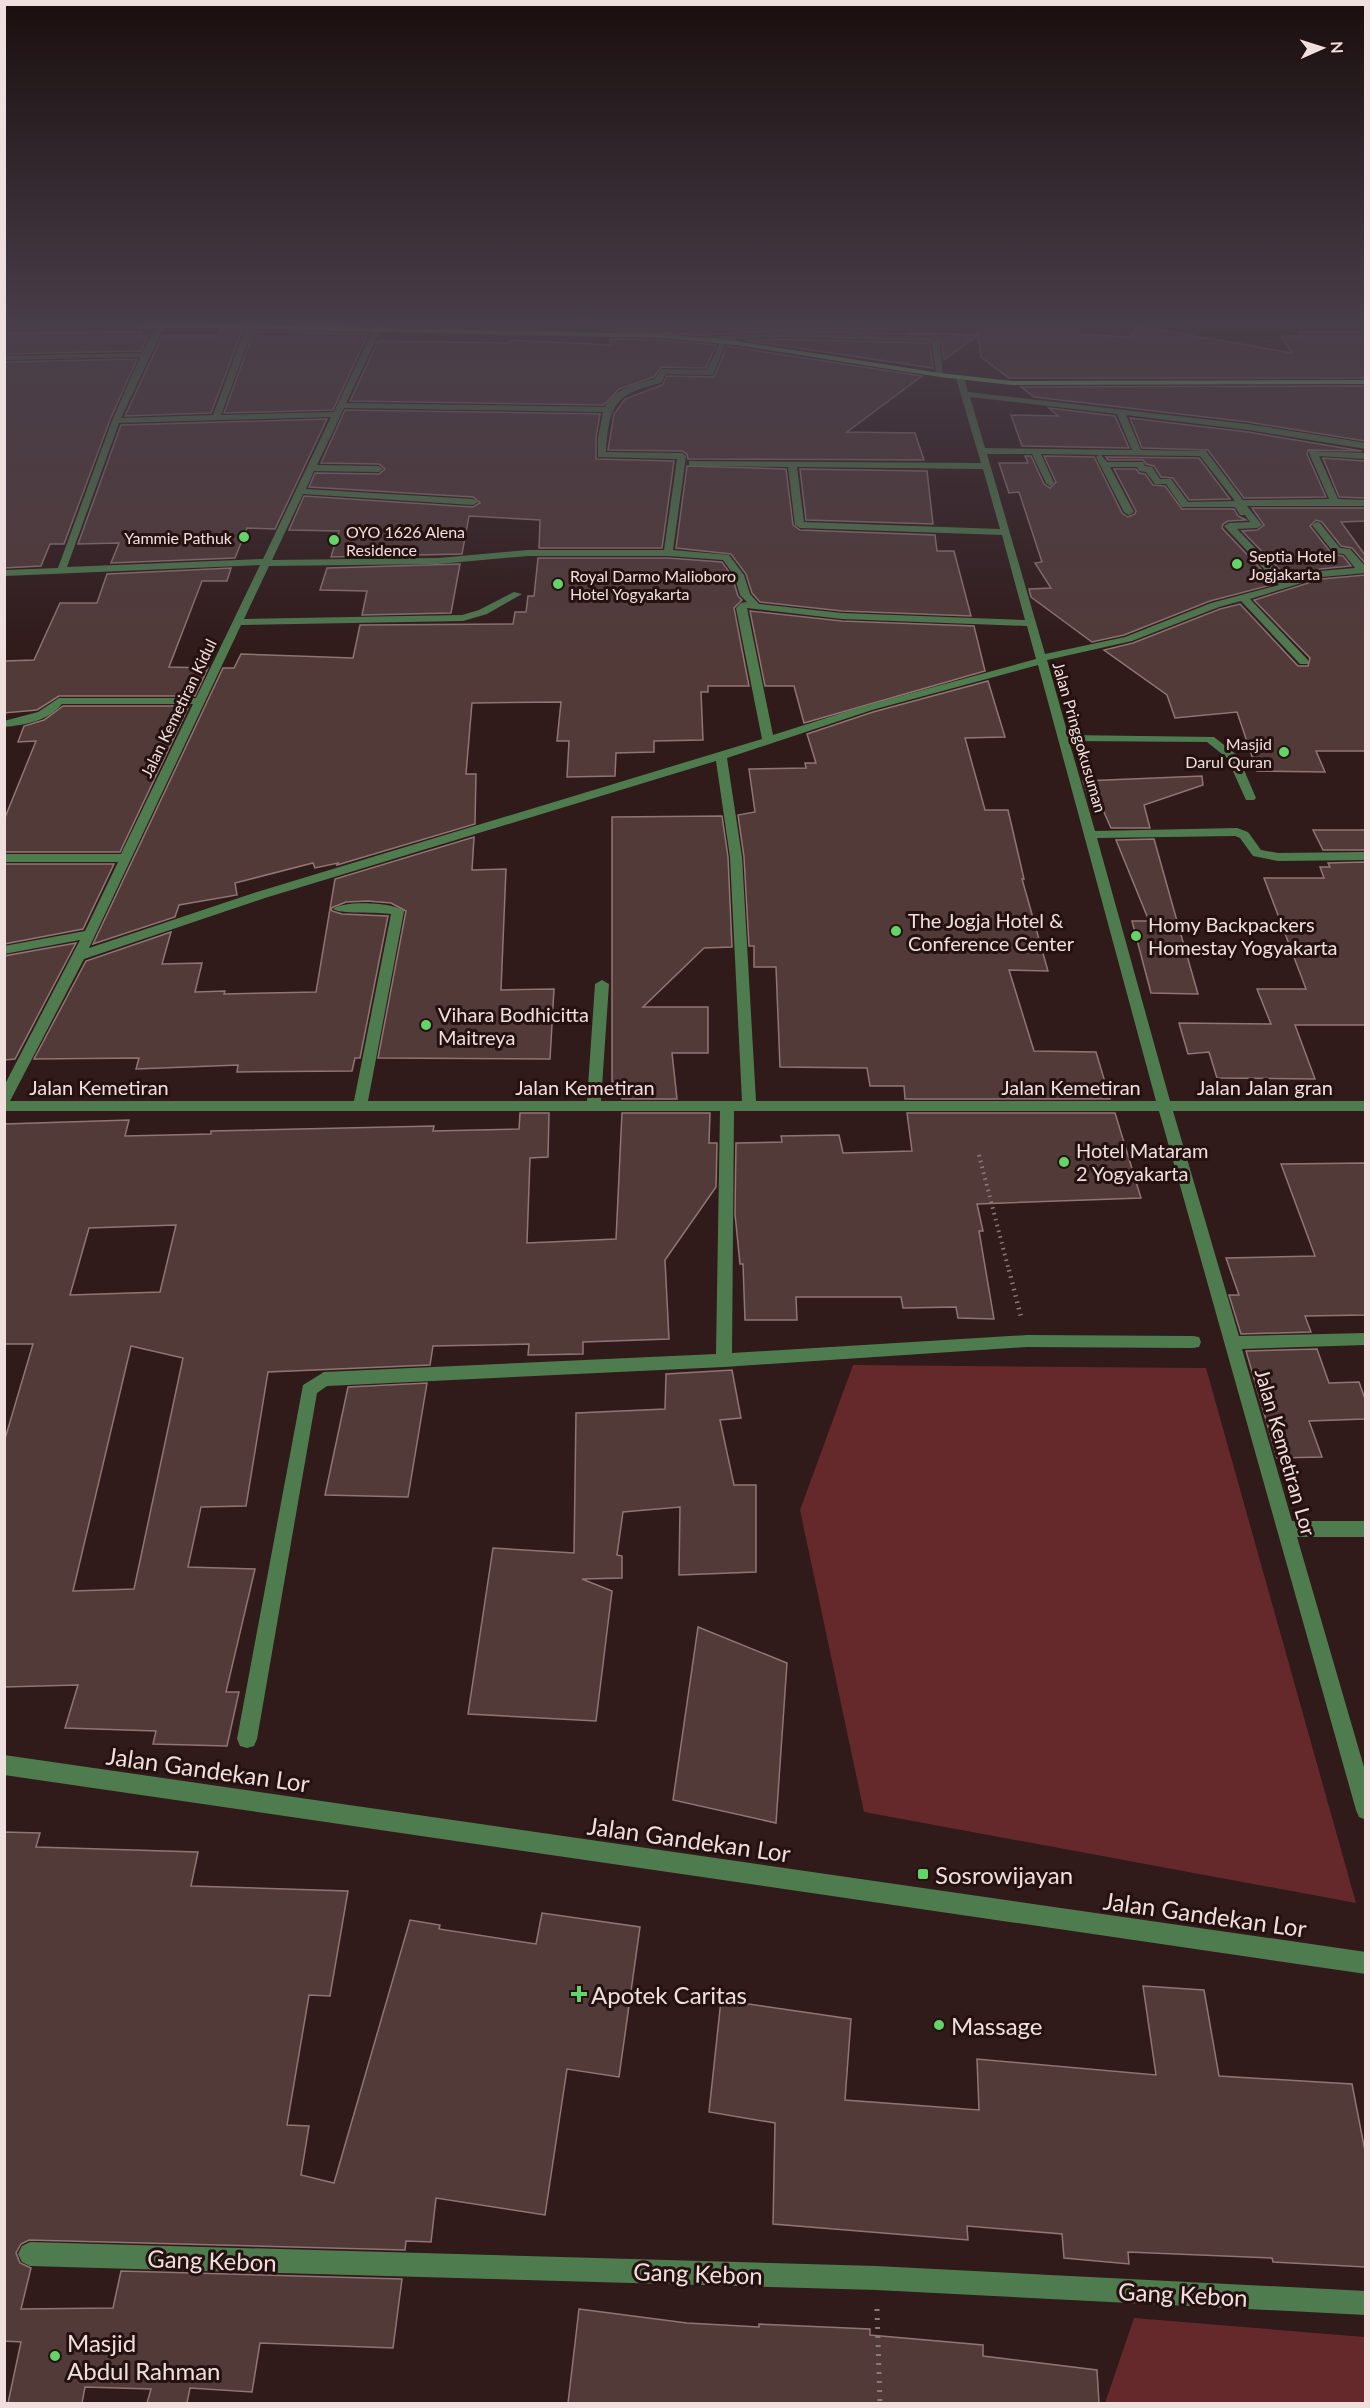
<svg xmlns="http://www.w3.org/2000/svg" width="1370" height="2408" viewBox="0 0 1370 2408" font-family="Lato,sans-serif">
<rect width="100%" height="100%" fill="#301a1a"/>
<g fill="#65292b">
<path d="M853,1365L1206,1368L1356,1903L864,1812L800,1510Z"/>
<path d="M1134,2318L1365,2337V2403H1105Z"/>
</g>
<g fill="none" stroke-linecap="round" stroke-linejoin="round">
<path fill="#021603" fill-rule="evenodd" d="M1146,323H1366V338L1231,341L1151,331Z"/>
</g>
<g fill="#523a39" stroke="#917574" stroke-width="1.5" fill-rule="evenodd">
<path d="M252,323H374L372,325Z"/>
<path d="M612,323H912L911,333L978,335L944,360L942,343L930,335L781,331L700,335L611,331Z"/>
<path d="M977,323H1078L1077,334L1129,337L1138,326L1292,353L1281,336H1302L1299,332H1365V378H1009L981,357Z"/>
<path d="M220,330L242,331L211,413L125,416L162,336H219Z"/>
<path d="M254,331L368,334L333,410L224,413Z"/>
<path d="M142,332L140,336H148L141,351L4,354V333Z"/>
<path d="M611,339L662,340L716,345L706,368L661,367L654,377L619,389L604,405L350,401L378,341L510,343L512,340L610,345Z"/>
<path d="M781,339L925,343L930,345L933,368L750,341Z"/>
<path d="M727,346L922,376L847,432L915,433L924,460L688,459L687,454L682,451L608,450L614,414L625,399L662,385L667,376L714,377Z"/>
<path d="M137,359L110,420L64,544H50L41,566L4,568V362Z"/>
<path d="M1365,386V441L1248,422L1034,397L1021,387Z"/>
<path d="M1049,408L1115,416L1129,448L1022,446L1011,415L1058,416Z"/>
<path d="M345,410L600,414L596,438V459L674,461L662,548H539L540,520L469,516L462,554L331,557L339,531L289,530L304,496L473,507L480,503L473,497L309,487L315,473L379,474L385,469L379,464L321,463Z"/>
<path d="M1130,418L1248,432L1362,451L1308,450L1307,454L1326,497L1244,498L1208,450L1142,448Z"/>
<path d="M327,419L275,529L247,528L235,558L111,563L119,543L78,544L121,425Z"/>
<path d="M1025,456H1031L1044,484L1050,488L1056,482L1044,456L1094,457L1122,513L1128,517L1135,514L1136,511L1114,469H1136L1139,473L1145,474L1153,485L1165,486L1182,509H1234L1238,516L1246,520L1228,521L1223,524L1222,528L1275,584L1210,601L1124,635L1092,642L1031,597L1029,589L1051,588L1035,563L1042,562L1019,492L1009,493L999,463H1028Z"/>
<path d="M1106,457L1199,458L1230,499L1189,500L1173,478L1161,477L1154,466L1146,464L1143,460H1108Z"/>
<path d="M1323,458L1365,461V498L1339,497Z"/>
<path d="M687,466L786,469L793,525L800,530L935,535L937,551H954L971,616L842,611L760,602L752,593L746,574L731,554L676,548Z"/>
<path d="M800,469L927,471L933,524L806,520Z"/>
<path d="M1252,508H1365V521L1341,522L1365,555V563L1352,548L1341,546L1322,522L1316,520L1310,526L1332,554L1343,556L1351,566L1320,569L1289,579L1242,531L1257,530L1264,525Z"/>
<path d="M538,558H668L722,562L732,576L738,596L742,600L734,608L749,686H708V692H701L703,740L654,741V752L616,753L615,776L567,777L569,741H557L561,702L472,703L466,774H476L475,824L337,865L338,863L315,868L313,863L235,883L237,895L179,905L175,917L93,944L223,668H234L241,654L353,658L360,625L513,624L515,612H526L528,596H534Z"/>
<path d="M460,564L451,613L362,615L367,591L320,590L327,568Z"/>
<path d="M231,568L227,581H202L169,667L208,668L195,696H59L37,710L4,713V661L34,660L60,603H97L107,574Z"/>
<path d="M1365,575V751H1316L1325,772L1257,771L1237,712L1175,718L1167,695L1104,650L1133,643L1220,609L1240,604L1298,666H1308L1310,658L1254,600L1321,579Z"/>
<path d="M750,611L842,621L974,626L985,671L804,723L794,686H765Z"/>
<path d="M988,681L1005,737L965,738L985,810H1008L1024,879H1022L1048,971L1009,970L1034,1051L1096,1052L1110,1099H905L904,1086H870L867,1068L780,1067L776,967H754V946H749L744,857L738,815L755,812L749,769L806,768L805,763H816L807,734L873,712Z"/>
<path d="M63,706H189L120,852H4V820L36,741L18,742L24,726L44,720Z"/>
<path d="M1202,776L1203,785L1144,805L1150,828H1111L1103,810H1093L1083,781Z"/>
<path d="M722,816L728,857L732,947L704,948L643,1007H708V1053H672L677,1099H622L623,1081L612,1082V817Z"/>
<path d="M1313,830H1365V850H1323Z"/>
<path d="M474,837L472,870L506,869L501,990L554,989L550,1059L378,1058L406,911L391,903L368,901L346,902L331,908L332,911L342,914L388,916L360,1058H355L352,1071L237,1072L238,1065L136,1069L139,1058L34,1059L86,961L171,932L162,964L202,963L195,992L225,991L224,994L316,992L335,879Z"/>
<path d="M1154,839L1177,921L1198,994L1151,993L1132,921H1149L1116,840Z"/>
<path d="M1365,862V1025H1295L1315,1079L1217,1078L1209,1052L1188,1054L1179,1023L1271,1024L1257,989H1306L1264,878H1324L1320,867H1330L1328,863Z"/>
<path d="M4,864H114L83,929L4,944Z"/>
<path d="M76,943L15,1059L4,1060V956Z"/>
<path d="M520,1113H549L548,1157L530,1158L527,1243L616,1239L622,1113H710L709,1143H717L716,1187L665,1260L669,1339L583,1342V1354L528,1355L529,1344L433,1346L430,1365L268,1372L246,1506L201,1507L188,1567L255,1569L226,1692H239L227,1746L153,1744L156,1731L65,1728L78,1685L4,1687V1442L33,1344H4V1124L129,1120L125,1136L211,1134V1131L434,1126L433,1131L519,1129ZM176,1225L160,1292L70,1295L89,1228ZM131,1346L183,1358L134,1589L73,1591Z"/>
<path d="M907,1113H1115L1141,1198L977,1204L983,1231H979L994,1319L958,1318L956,1307L903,1308L901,1297H796L797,1320H745L743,1264H740L735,1214L736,1143L782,1142L781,1136L839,1135L843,1153L912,1151Z"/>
<path d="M1365,1163V1315L1305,1316L1311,1332L1241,1334L1229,1295H1239L1226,1258L1315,1256L1281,1164Z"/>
<path d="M1317,1349L1329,1383L1359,1382L1365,1399V1419L1309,1421L1322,1457L1277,1458L1246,1351Z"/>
<path d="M732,1370L741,1418L720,1420L734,1485H756V1572L679,1575L680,1507L623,1512L617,1555L622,1556V1578L582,1579L612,1591L596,1721L468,1714L493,1548L574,1553L576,1413L665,1409L666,1374Z"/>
<path d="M427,1383L408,1497L325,1495L348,1387Z"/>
<path d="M698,1627L787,1663L776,1823L673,1800Z"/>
<path d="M4,1832L40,1833L36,1847L198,1852L191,1886L348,1891L330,1996L309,1995L287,2125L309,2126L301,2175L334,2183L410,1920L440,1925L439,1929L536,1944L542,1913L640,1927L619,2077L567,2069L545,2215L436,2198L431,2242L406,2241L405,2250L29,2240L21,2244L16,2253L20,2263L31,2268L21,2309L113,2308L121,2271L402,2279L393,2348L260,2343L252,2392L190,2388L187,2403H147L151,2389L85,2387L82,2403H8L21,2342L4,2341Z"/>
<path d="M1143,1986L1204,1990L1219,2076L1352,2084L1365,2151V2267L1273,2262L1272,2258L1128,2252L1129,2264L1064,2258L1062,2234L967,2226L968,2240L773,2224L775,2123L709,2112L721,2000L851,2019L845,2100L979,2110L977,2059L1156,2075Z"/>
<path d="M579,2309L687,2323L759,2327V2324L870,2329V2335L983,2345V2356L1097,2370L1099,2403H568Z"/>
</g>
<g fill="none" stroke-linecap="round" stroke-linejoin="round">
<path stroke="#8c7979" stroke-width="4" stroke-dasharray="1.5 4.5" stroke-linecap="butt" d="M979,1155L1009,1271"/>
<path stroke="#8c7979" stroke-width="4.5" stroke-dasharray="1.5 5" stroke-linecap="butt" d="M1009,1270L1021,1317"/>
<path stroke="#8c7979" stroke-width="5" stroke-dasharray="2 7" stroke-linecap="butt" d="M877,2309L880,2404"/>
<g fill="#4f7c4f" fill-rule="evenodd">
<path d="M158,323L165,325L121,418L213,415L246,326L250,324L254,326L221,415L334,412L376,323H384L346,403L605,407C615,388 636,384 655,379L661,369L707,370L721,340L701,341V337H704L781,333L930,337L940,343L943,377L936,375L932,344L926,341L781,337L727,340L713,375L666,374L661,383C614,394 609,406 606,452L682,453L686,456L673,550L729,555L744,575L750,594L759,604L842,613L1025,620L1002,535L800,528L795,525L788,467L692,466L689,465V461L981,463L956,378L960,376L964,378L968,392L1248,424L1366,443V449L1248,430L1126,415L1141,450L1206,451L1243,500L1329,499L1309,453L1310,451L1366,453V459L1319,456L1338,499L1366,500V506H1247L1262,525L1257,528L1237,529L1288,582L1320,571L1355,568L1344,554L1334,553L1312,525L1317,522L1320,523L1340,548L1350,549L1366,567V573L1321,577L1250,599L1308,660V664H1300L1241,601L1219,607L1132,641L1047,660L1068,735L1214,737L1238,756L1256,798L1254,800H1246L1227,758L1207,742L1069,741L1095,831L1237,828L1248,832L1261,850L1278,853L1366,852V860L1278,861L1253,856L1240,838L1235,836L1097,838L1170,1101H1366V1111H1173L1239,1336L1366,1333V1345L1242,1349L1292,1521H1366V1537H1297L1366,1774V1820L1359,1817L1356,1810L1159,1111H734L732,1353L1027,1335L1193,1336L1199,1337L1201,1342L1199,1347L1193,1348L1027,1347L724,1367L327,1386L317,1393L257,1739L254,1746L247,1748L240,1746L237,1739L303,1385L324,1372L716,1354L720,1111H4V1086L80,940L4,954V946L85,931L118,862H4V854H121L193,704H62C48,721 25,725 4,727V721L38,712L59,698H196L260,565L4,576V570L58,568L112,421L140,357L4,360V356L142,353ZM970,397L1117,414L1132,450L985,448ZM344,408L603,412L598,438V457L677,459L664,550H528L438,558L272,560L303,494L473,505L478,502L473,499L306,489L314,471L379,472L383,469L379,466L317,465ZM331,417L263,559L67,567L119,423ZM987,454H1032L1046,483L1050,486L1054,483L1041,454L1099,455L1096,457L1124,512L1129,515L1134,512L1110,467H1137L1139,471L1146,472L1155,484H1166L1182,507H1235L1240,515H1245L1250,522L1229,523L1224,526L1279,585L1211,603L1125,637L1045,654ZM1101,455L1200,456L1235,501L1188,502L1171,479H1160L1152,467L1145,466L1143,462H1107ZM797,467L983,469L1000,529L804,522ZM528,556H668L723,560L734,575L740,595L747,602L741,603L736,608L762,739L257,892L89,948L241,625L463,621L487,614L522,594L514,592L479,610L462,615L244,619L269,566L438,564ZM747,608L842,619L1027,626L1036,659L864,706L773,735ZM1038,665L1156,1101H756L742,857L727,758L872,710ZM716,761L730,857L742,1101H601L609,984L602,980L595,984L587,1101H368L404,911C394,902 343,900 333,909C338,914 379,912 391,914L354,1101H10L84,959L265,898Z"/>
<path d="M4,1755L1366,1952V1974L4,1775Z"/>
<path d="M30,2242L876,2266L1366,2291V2315L876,2290L30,2266L22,2262L18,2254L22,2246Z"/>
</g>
<path fill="#77d879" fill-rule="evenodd" d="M72,323H164L662,334L736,341L940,373L1012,381L1366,380V384L1012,385L940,377L736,345L662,338L76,325Z"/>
</g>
<linearGradient id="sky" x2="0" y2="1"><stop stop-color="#1a0e0e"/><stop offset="0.49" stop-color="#483e49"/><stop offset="1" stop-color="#483e49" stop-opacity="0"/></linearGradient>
<rect width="1370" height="660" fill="url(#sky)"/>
<g fill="#63d468" stroke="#261111" stroke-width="2">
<circle cx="244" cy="537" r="6"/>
<circle cx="334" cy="540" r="6"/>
<circle cx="1237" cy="564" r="6"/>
<circle cx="558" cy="584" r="6"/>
<circle cx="1284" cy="752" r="6"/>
<circle cx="896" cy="931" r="6"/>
<circle cx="1136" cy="936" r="6"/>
<circle cx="426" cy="1025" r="6"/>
<circle cx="1064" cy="1162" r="6"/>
<rect x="917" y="1868" width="12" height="12" rx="3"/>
<path d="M576 1985h6v6h6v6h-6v6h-6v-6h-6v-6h6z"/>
<circle cx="939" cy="2025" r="6"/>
<circle cx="55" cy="2356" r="6"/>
</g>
<g text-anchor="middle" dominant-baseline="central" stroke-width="6" stroke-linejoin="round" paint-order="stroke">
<g font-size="16" fill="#efdfde" stroke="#261111" text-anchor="start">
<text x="346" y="531">OYO 1626 Alena<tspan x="346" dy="18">Residence</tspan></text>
<text x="232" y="537" text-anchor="end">Yammie Pathuk</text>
<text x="1249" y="555">Septia Hotel<tspan x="1249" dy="18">Jogjakarta</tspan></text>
<text x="570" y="575">Royal Darmo Malioboro<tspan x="570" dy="18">Hotel Yogyakarta</tspan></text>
<text x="1272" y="743" text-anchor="end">Masjid<tspan x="1272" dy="18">Darul Quran</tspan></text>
</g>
<g font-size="16" fill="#efdfde" stroke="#261111">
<text transform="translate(178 708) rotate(-64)">Jalan Kemetiran Kidul</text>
<text transform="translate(1080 737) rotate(74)">Jalan Pringgokusuman</text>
</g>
<g font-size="20" fill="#efdfde" stroke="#261111" text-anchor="start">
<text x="908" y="920">The Jogja Hotel &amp;<tspan x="908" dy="23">Conference Center</tspan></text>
<text x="1148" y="924">Homy Backpackers<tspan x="1148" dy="23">Homestay Yogyakarta</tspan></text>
<text x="438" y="1014">Vihara Bodhicitta<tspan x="438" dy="23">Maitreya</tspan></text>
<text x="1076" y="1150">Hotel Mataram<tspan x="1076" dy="23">2 Yogyakarta</tspan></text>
</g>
<g font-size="20" fill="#efdfde" stroke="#261111">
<text x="99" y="1087">Jalan Kemetiran</text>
<text x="585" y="1087">Jalan Kemetiran</text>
<text x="1071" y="1087">Jalan Kemetiran</text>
<text x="1265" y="1087">Jalan Jalan gran</text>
<text transform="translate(1286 1452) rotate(74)">Jalan Kemetiran Lor</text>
</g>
<g font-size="24" fill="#efdfde" stroke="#261111">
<text transform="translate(208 1769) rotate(8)">Jalan Gandekan Lor</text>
<text transform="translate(689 1839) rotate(8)">Jalan Gandekan Lor</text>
<text transform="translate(1205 1914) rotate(8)">Jalan Gandekan Lor</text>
<text transform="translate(212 2260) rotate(2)">Gang Kebon</text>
<text transform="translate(698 2273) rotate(2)">Gang Kebon</text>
<text transform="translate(1183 2294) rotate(3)">Gang Kebon</text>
</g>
<g font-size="24" fill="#efdfde" stroke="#261111" text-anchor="start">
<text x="935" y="1874">Sosrowijayan</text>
<text x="591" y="1994">Apotek Caritas</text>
<text x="951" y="2025">Massage</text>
<text x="67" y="2342">Masjid<tspan x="67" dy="28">Abdul Rahman</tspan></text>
</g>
</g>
<rect width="1370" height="2408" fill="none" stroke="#efdfde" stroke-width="12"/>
<g transform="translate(1322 48) rotate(87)" stroke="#261111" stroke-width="4.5" paint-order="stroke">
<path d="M0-4.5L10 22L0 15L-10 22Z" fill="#efdfde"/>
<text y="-9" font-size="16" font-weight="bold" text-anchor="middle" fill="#efdfde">N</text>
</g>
</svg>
